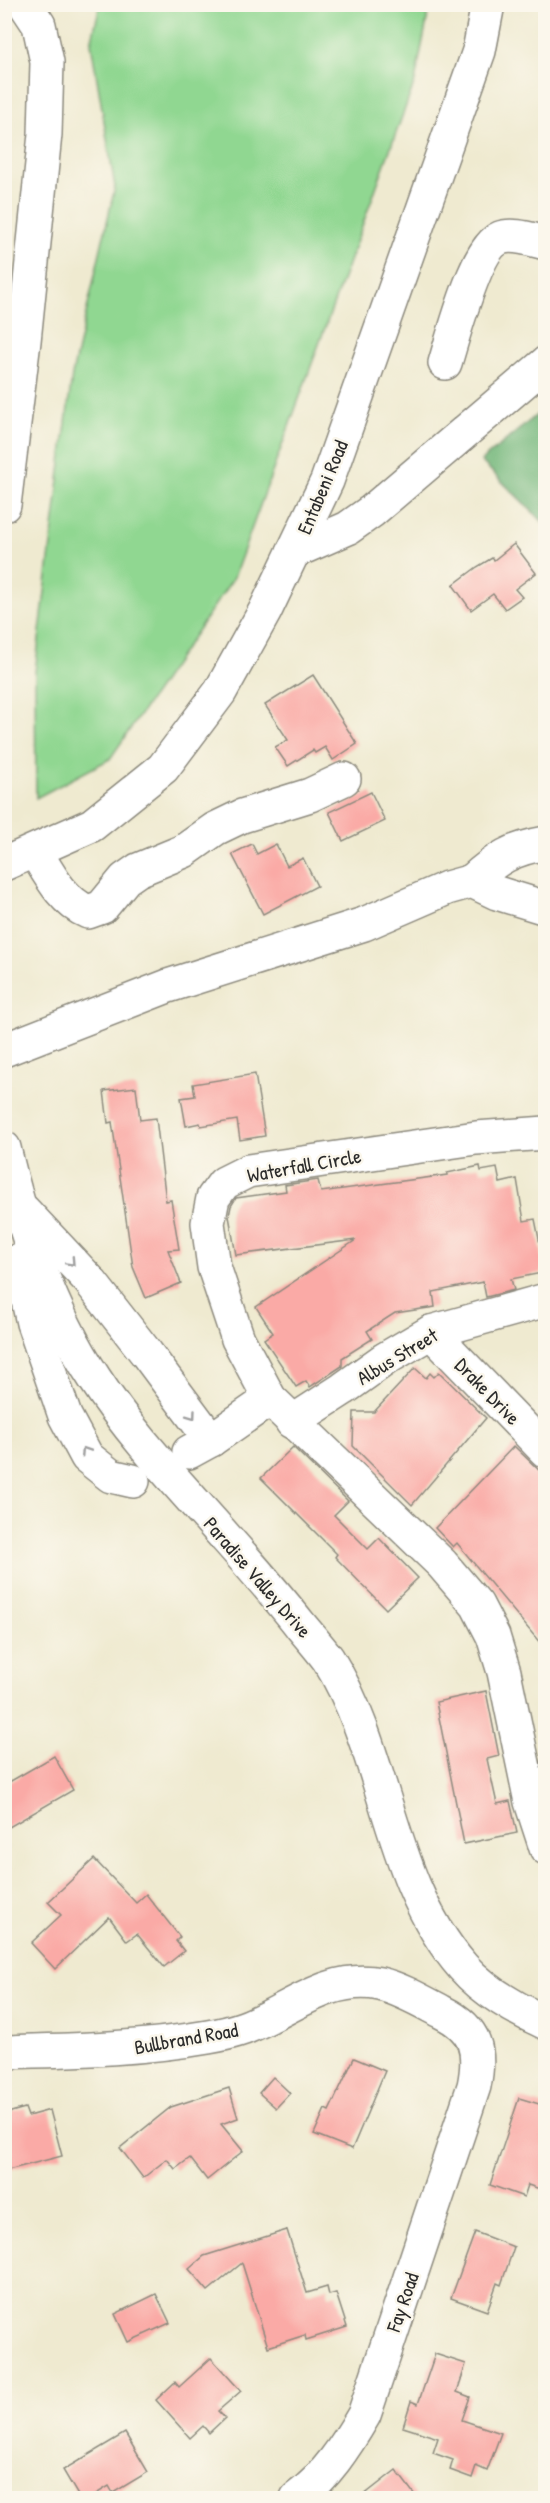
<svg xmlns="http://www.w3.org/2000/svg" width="550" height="2503" viewBox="0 0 550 2503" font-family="'Patrick Hand',sans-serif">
<rect width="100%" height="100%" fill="#fbf7ec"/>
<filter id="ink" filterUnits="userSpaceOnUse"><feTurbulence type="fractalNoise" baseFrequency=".0167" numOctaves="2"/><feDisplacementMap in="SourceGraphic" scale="12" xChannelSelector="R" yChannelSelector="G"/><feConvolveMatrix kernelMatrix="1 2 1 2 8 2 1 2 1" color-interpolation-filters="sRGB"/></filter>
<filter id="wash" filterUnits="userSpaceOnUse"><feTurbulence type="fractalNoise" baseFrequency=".008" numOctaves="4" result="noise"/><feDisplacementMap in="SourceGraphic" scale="24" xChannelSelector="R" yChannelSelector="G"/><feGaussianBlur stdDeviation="1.35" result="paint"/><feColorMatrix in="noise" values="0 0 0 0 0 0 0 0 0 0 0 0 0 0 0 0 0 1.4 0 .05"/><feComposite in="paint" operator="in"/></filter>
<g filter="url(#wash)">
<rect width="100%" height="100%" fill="#efead0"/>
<path fill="#90d791" stroke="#5e815e" stroke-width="1.5" d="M100,5H430L415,81L234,577L110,759L36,798L35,672L72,375L115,187L91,43Z"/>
<path fill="#74b87b" stroke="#507253" stroke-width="1.5" d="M545,408V524L481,461Z"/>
<g id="blocks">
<g fill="#faaaa6">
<path d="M514,544L536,573L515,589L522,597L505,609L493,594L471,610L453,585L477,567L492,558L494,560Z"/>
<path d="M313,675L357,744L333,760L325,747L315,753L313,750L288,766L275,747L288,740L265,705Z"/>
<path d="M371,792L385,821L343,841L329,812Z"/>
<path d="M252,844L257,854L276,844L287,866L303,858L317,886L263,914L232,854Z"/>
<path d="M255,1074L265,1136L240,1140L237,1120L201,1126L200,1123L186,1126L181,1098L195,1096L193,1084Z"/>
<path d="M136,1087L140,1120L156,1118L166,1201L171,1200L179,1249L168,1250L181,1283L146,1298L133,1267L112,1122L108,1123L104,1091Z"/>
<path d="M480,1166L481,1171L497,1168L500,1183L517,1179L524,1221L535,1219L545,1269L541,1270L542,1273L511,1279L514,1290L486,1297L483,1282L433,1292L435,1307L395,1313L367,1331L372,1339L342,1358V1366L310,1387L306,1381L296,1387L264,1339L273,1333L256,1307L356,1240L236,1255L229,1216L231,1206L236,1198L286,1191L285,1185L318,1180L321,1192L447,1175V1173Z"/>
<path d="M415,1368L426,1378L430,1373L434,1377L439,1372L486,1418L412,1505L353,1446L354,1412H374Z"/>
<path d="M514,1446L546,1477V1650L457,1543L453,1547L435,1528Z"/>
<path d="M293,1447L348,1501L334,1515L368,1549L379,1538L418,1578L386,1609L335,1557L337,1554L261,1478Z"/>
<path d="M486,1691L499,1756L487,1759L497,1804L510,1801L517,1833L464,1844L436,1702Z"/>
<path d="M54,1756L73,1790L4,1830V1785Z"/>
<path d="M94,1859L136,1903L146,1894L180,1937L176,1941L184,1951L164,1967L137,1934L127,1941L109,1917L55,1969L31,1943L61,1915L48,1902Z"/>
<path d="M354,2058L385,2071L352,2149L314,2134L325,2109L329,2111Z"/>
<path d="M273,2077L290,2093L276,2108L259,2093Z"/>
<path d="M229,2088L238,2118L221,2124L243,2151L207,2180L190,2158L175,2169L167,2159L143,2178L120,2148L171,2107Z"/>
<path d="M519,2098L546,2106V2191L528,2185L524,2197L490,2185Z"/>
<path d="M25,2108L28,2116L50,2110L62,2156L4,2171V2114Z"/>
<path d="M287,2230L307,2293L327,2287L329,2295L336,2293L347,2327L306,2340L305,2335L268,2347L242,2263L208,2291L189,2269L204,2256Z"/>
<path d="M475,2232L514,2247L501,2285L497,2283L487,2311L451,2298Z"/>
<path d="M156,2294L170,2323L128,2342L115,2314Z"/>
<path d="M435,2354L466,2364L457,2392L470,2397L462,2420L501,2433L487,2471L476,2466L472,2478L450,2470L453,2460L433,2453L438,2438L403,2427L411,2401L418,2404Z"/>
<path d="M211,2358L241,2391L218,2411L225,2418L209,2433L203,2426L190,2438L156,2400L175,2382L179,2387Z"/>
<path d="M125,2433L148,2472L113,2493L109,2486L88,2499H80L63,2470Z"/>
<path d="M396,2470L418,2499H359Z"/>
</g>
</g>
</g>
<g filter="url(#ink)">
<use href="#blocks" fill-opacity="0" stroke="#8d8a7e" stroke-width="1.5"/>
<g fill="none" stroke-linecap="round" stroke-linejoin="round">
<defs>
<g id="minor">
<path d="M445,363C453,337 476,248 500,238C513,233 532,240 546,243"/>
<path d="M4,505L24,341L45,134L47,62L39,25L25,4"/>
<path d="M293,552L348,528L372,511L546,363"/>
<path d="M35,851C49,874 62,901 88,912L102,907L125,879L138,870L184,851L215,829L242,816L310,795L344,779"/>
<path d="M4,864L92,825L163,768L220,692L265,611L327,481L479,51L488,4"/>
<path d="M472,881C497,858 512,849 546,843"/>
<path d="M4,1050L168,986L364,924L447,888L472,881L497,893L546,908"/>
<path d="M546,1133L476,1138L248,1171L224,1183L213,1198L208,1223L214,1267L238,1339L270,1399L442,1564L477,1605L493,1636L504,1672L531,1802L546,1848"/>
<path d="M4,1148C23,1229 49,1309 95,1379C128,1430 171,1476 212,1522C242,1556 273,1590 301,1626C310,1637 320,1648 328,1659C388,1755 387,1880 463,1967C485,1992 516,2009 546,2023"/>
<path d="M24,1211L89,1280L147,1354L211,1440"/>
<path d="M19,1260L33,1323L65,1416L87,1457L111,1476L133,1481"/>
<path d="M431,1332L546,1451"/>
<path d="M292,1422L343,1389L385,1359L431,1332L546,1300"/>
<path d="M189,1452L211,1440L270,1399"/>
<path d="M4,2052C75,2050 139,2049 208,2037C220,2035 233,2032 244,2028C289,2011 328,1974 380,1984C401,1989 423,2002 442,2012C477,2029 481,2051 474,2086L364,2415C346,2446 326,2477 297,2498"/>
</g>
</defs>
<use href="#minor" stroke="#8d8a7e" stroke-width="36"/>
<use href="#minor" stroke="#fff" stroke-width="33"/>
</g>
<defs><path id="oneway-chevron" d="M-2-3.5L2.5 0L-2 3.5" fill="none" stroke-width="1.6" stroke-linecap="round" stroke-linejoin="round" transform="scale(1.5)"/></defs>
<g stroke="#a0a0a0">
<use href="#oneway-chevron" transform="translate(71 1262) rotate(47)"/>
<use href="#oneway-chevron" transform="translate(192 1415) rotate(54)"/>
<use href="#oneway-chevron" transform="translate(85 1451) rotate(-123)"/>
</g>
</g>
<g text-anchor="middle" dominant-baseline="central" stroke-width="5" stroke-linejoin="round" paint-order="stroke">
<g font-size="20" fill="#2b2b2b" stroke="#fbf7ec">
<text transform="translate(322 487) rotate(-67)">Entabeni Road</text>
<text transform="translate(304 1165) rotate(-10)">Waterfall Circle</text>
<text transform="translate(397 1356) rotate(-31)">Albus Street</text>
<text transform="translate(488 1391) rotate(46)">Drake Drive</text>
<text transform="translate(258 1577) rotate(49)">Paradise Valley Drive</text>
<text transform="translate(186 2038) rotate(-10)">Bullbrand Road</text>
<text transform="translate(402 2302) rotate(-71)">Fay Road</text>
</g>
</g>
<rect width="550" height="2503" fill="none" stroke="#fbf7ec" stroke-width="24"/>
</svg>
